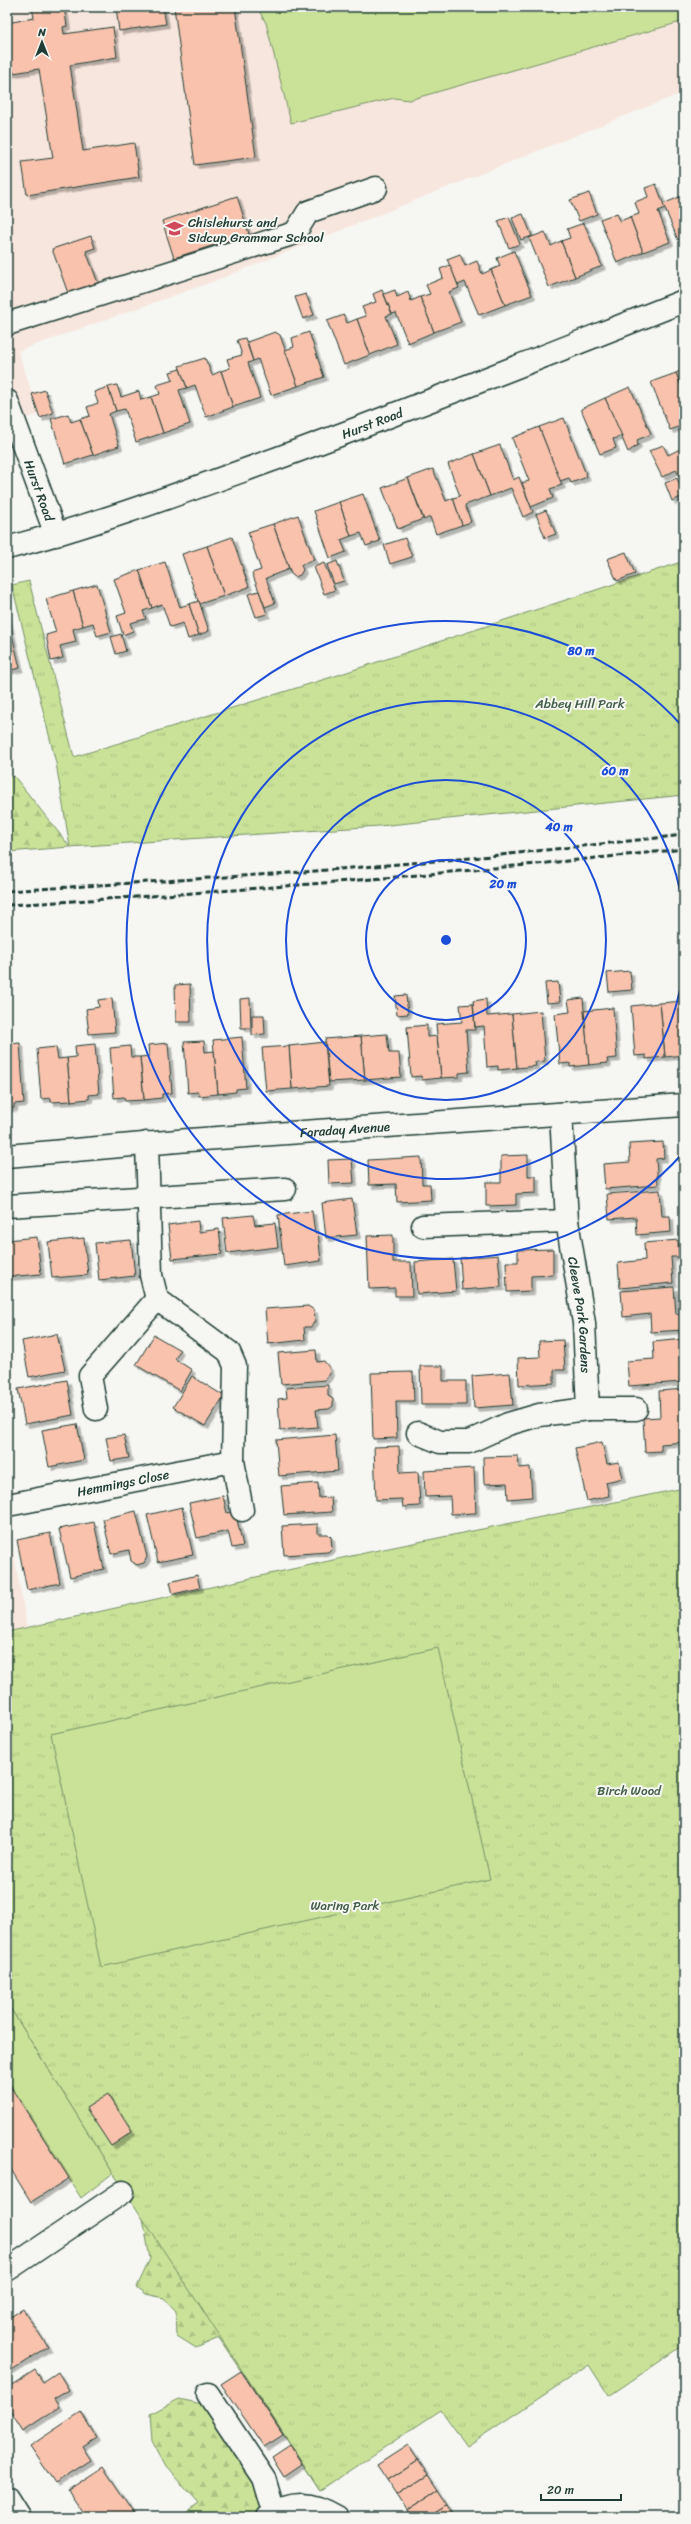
<svg xmlns="http://www.w3.org/2000/svg" width="691" height="2524" viewBox="0 0 691 2524" font-family="Sriracha,sans-serif">
<defs>
<pattern id="forest-firs" width="22" height="20" patternUnits="userSpaceOnUse"><rect width="22" height="20" fill="#cae298"/><path d="M5 1l3.5 6h-7zM16 11l3.5 6h-7z" fill="#adc384"/></pattern>
<pattern id="park-tufts" width="24" height="20" patternUnits="userSpaceOnUse"><rect width="24" height="20" fill="#cae298"/><path d="M3 7l-1-3M5 7V3M7 7l1-3M15 17l-1-3M17 17v-4M19 17l1-3" fill="none" stroke="#adc384"/></pattern>
<filter id="shadow"><feDropShadow dx="3.5" dy="3.5" stdDeviation="0" flood-color="#0004"/></filter>
</defs>
<rect width="100%" height="100%" fill="#f6f6f2"/>
<filter id="ink" filterUnits="userSpaceOnUse"><feTurbulence type="fractalNoise" baseFrequency=".025" numOctaves="2"/><feDisplacementMap in="SourceGraphic" scale="8" xChannelSelector="R" yChannelSelector="G"/><feConvolveMatrix kernelMatrix="1 2 1 2 8 2 1 2 1" color-interpolation-filters="sRGB"/></filter>
<g filter="url(#ink)">
<g fill="#f7e6dd">
<path d="M7,7H684V92L217,280L18,351L39,414L7,425Z"/>
<path d="M7,1516L27,1627L7,1632Z"/>
</g>
<g fill="url(#forest-firs)" stroke="#749066">
<path d="M14,776L70,847L7,852V778Z"/>
<path d="M158,2210L332,2482L320,2490L219,2338L196,2348L177,2336L176,2311L164,2298L146,2294L137,2287L150,2259L143,2218Z"/>
<path d="M179,2399L202,2404L262,2493L260,2511L251,2517H185L187,2512L199,2504L166,2467L152,2441L150,2414Z"/>
</g>
<g fill="url(#park-tufts)" stroke="#749066">
<path d="M684,561V795L379,826L70,847L56,763L12,585L29,581L74,757L335,676Z"/>
<path d="M684,1488V2345L609,2396L589,2365L467,2446L441,2410L320,2490L113,2173L7,2003V1632L374,1551Z"/>
</g>
<g fill="#cae298" stroke="#749066">
<path d="M257,7H684V21L409,100L394,98L291,123L266,23Z"/>
<path d="M438,1648L490,1879L101,1967L51,1734Z"/>
<path d="M7,2003L113,2173L81,2198L7,2081Z"/>
</g>
<g fill="#f9c2ad" stroke="#1f3d34" filter="url(#shadow)">
<path d="M32,7H64L67,26L63,27L64,34L113,27L117,57L70,65L83,151L134,143L139,177L27,195L22,162L53,158L39,69L7,74V23L34,18Z"/>
<path d="M116,7H163L166,24L119,31Z"/>
<path d="M174,7H235L256,157L195,165Z"/>
<path d="M656,184L665,208L658,211L670,242L643,252L630,217L639,214L635,202L648,197L645,188Z"/>
<path d="M589,193L597,214L579,221L570,200Z"/>
<path d="M684,195V237L678,240L663,204Z"/>
<path d="M237,196L249,234L174,258L162,221Z"/>
<path d="M617,213L620,221L630,217L643,252L617,263L600,219Z"/>
<path d="M523,214L532,236L521,240L512,218Z"/>
<path d="M509,217L520,244L509,248L498,221Z"/>
<path d="M584,223L602,266L575,277L561,241L570,238L567,229Z"/>
<path d="M545,232L551,246L561,241L575,277L549,287L529,238Z"/>
<path d="M91,236L95,248L86,251L98,283L68,293L52,249Z"/>
<path d="M514,251L532,295L505,305L491,270L500,266L497,258Z"/>
<path d="M460,254L465,266L477,261L482,274L491,270L505,305L479,315L465,282L458,285L447,259Z"/>
<path d="M450,265L459,288L449,292L461,322L434,332L420,297L430,294L426,285L443,278L440,269Z"/>
<path d="M382,290L392,314L386,316L397,344L370,355L357,319L366,316L362,307L376,302L373,294Z"/>
<path d="M395,290L397,297L408,292L411,301L420,297L434,332L408,343L396,313L392,314L384,294Z"/>
<path d="M306,294L314,315L303,319L295,297Z"/>
<path d="M344,315L347,323L357,319L370,355L344,365L327,321Z"/>
<path d="M275,332L280,335L298,386L271,395L258,359L253,361L247,342Z"/>
<path d="M309,332L324,377L298,386L285,350L294,347L292,338Z"/>
<path d="M245,338L253,361L248,363L260,398L233,407L221,371L230,368L227,359L242,355L237,340Z"/>
<path d="M205,358L212,375L221,371L233,407L206,417L195,385L187,388L179,366Z"/>
<path d="M180,369L187,388L179,390L190,424L163,433L151,397L160,394L157,385L173,380L170,372Z"/>
<path d="M684,369V393L676,373Z"/>
<path d="M676,373L684,393V425L670,430L651,382Z"/>
<path d="M117,385L121,397L139,391L141,400L151,397L163,433L136,442L125,409L116,411L108,387Z"/>
<path d="M108,387L116,411L109,414L119,446L93,455L80,419L90,416L87,407L98,403L94,392Z"/>
<path d="M630,387L651,434L637,440L638,445L628,452L605,398Z"/>
<path d="M45,390L53,413L40,418L32,394Z"/>
<path d="M605,398L622,436L613,439L616,448L600,454L581,409Z"/>
<path d="M68,414L71,422L80,419L93,455L65,464L51,419Z"/>
<path d="M564,418L587,477L571,483L569,478L560,481L539,427Z"/>
<path d="M539,427L562,485L550,489L553,498L531,507L522,483L529,481L512,438Z"/>
<path d="M500,445L513,480L519,477L533,512L523,517L511,488L490,496L474,454Z"/>
<path d="M663,445L668,455L684,447V484L676,470L662,477L649,451Z"/>
<path d="M474,454L490,496L465,505L471,522L462,525L453,498L460,496L448,464Z"/>
<path d="M433,469L446,501L453,498L462,525L436,534L430,517L424,520L408,478Z"/>
<path d="M408,478L423,519L398,529L382,488Z"/>
<path d="M677,478L684,496L672,501L665,483Z"/>
<path d="M363,494L380,541L366,546L361,533L351,536L339,502Z"/>
<path d="M339,502L351,536L341,540L346,552L330,558L314,511Z"/>
<path d="M546,510L556,534L545,538L536,514Z"/>
<path d="M298,515L314,560L301,565L303,570L300,575L295,577L291,574L273,524Z"/>
<path d="M273,524L289,569L266,578L275,603L265,607L252,573L261,570L248,532Z"/>
<path d="M232,537L249,587L224,596L207,546Z"/>
<path d="M405,538L412,557L390,564L384,545Z"/>
<path d="M207,546L224,596L199,604L182,554Z"/>
<path d="M626,552L635,574L617,581L607,559Z"/>
<path d="M337,561L344,581L334,584L327,565Z"/>
<path d="M165,562L180,607L189,604L199,635L188,639L183,623L170,627L162,604L152,608L139,570Z"/>
<path d="M324,563L335,590L324,594L314,567Z"/>
<path d="M139,570L152,608L143,611L146,619L130,623L133,631L123,635L117,616L126,613L114,579Z"/>
<path d="M97,584L111,632L97,636L93,623L83,626L73,591Z"/>
<path d="M73,591L83,626L73,629L76,642L60,646L63,658L51,661L46,635L56,632L46,599Z"/>
<path d="M259,591L267,614L256,617L248,594Z"/>
<path d="M199,601L209,631L199,635L189,604Z"/>
<path d="M7,614L20,668L7,671Z"/>
<path d="M121,634L126,651L116,654L111,637Z"/>
<path d="M630,971L632,990L609,992L607,973Z"/>
<path d="M558,982L560,1002L547,1003L545,983Z"/>
<path d="M190,984L191,1022H176L175,985Z"/>
<path d="M406,995L408,1014L397,1015L395,996Z"/>
<path d="M683,996H684V1055L665,1057L660,1003L684,1001Z"/>
<path d="M112,998L115,1032L89,1034L86,1009L99,1007L98,1000Z"/>
<path d="M250,998L251,1028H241L240,999Z"/>
<path d="M583,998L589,1065L570,1067V1063L560,1064L555,1014L570,1012L568,1000Z"/>
<path d="M486,999L487,1016L512,1014L517,1068L498,1070V1066L487,1067L484,1026L475,1027L473,1001Z"/>
<path d="M660,1003L665,1057L646,1059V1055L635,1056L631,1006Z"/>
<path d="M473,1004L475,1030H466L469,1072L459,1073V1077L441,1078L436,1024L462,1022L460,1005Z"/>
<path d="M613,1008L617,1058L607,1059L608,1063L589,1065L584,1011Z"/>
<path d="M541,1011L545,1061L535,1062L536,1066L517,1068L512,1014Z"/>
<path d="M252,1015H264L265,1034L252,1035Z"/>
<path d="M427,1025V1037L437,1036L441,1078L422,1080L421,1076L411,1077L407,1027Z"/>
<path d="M387,1034L389,1053H399L401,1077L365,1080L361,1036Z"/>
<path d="M361,1036L365,1080L329,1082L325,1039Z"/>
<path d="M242,1037L246,1088L236,1089V1092L218,1094L213,1040Z"/>
<path d="M204,1041L205,1052L214,1051L218,1094L199,1096L198,1092L188,1093L184,1042Z"/>
<path d="M325,1042L329,1086L292,1089L289,1046Z"/>
<path d="M20,1043L24,1103L14,1104V1108H7V1044Z"/>
<path d="M168,1043L172,1093L162,1094V1098L144,1100L140,1057L149,1056L148,1045Z"/>
<path d="M95,1044L99,1094L89,1095V1099L71,1101L67,1058L76,1057L75,1046Z"/>
<path d="M130,1046L131,1057H140L144,1100L125,1101L124,1097L114,1098L110,1048Z"/>
<path d="M289,1046L292,1089L266,1091L262,1048Z"/>
<path d="M56,1047L58,1059L67,1058L71,1101L51,1102V1098L41,1099L37,1049Z"/>
<path d="M663,1142L664,1158L656,1159L658,1185L605,1189L603,1164L630,1162L629,1144Z"/>
<path d="M528,1155V1176H536V1193L516,1194V1205L486,1206V1182H501V1156Z"/>
<path d="M421,1157L422,1184H430L431,1200L397,1202L396,1184L369,1185L368,1160Z"/>
<path d="M352,1159L354,1183L329,1184L328,1160Z"/>
<path d="M660,1190L662,1216H670L671,1232L637,1235L636,1217L609,1219L607,1194Z"/>
<path d="M352,1199L357,1235L326,1238L322,1203Z"/>
<path d="M312,1211L315,1233L318,1232L321,1261L284,1266L278,1215Z"/>
<path d="M253,1215L255,1225L275,1223L278,1247L227,1253L223,1218Z"/>
<path d="M198,1221L199,1232L219,1229L222,1254L172,1259L168,1225Z"/>
<path d="M393,1235V1262H411L412,1296H395V1288L369,1289L367,1236Z"/>
<path d="M37,1237L41,1274L7,1277V1240Z"/>
<path d="M84,1238L88,1275L52,1278L48,1242Z"/>
<path d="M131,1240L135,1276L99,1280L95,1243Z"/>
<path d="M678,1240L679,1257H671L673,1283L620,1288L618,1263L645,1260L644,1243Z"/>
<path d="M553,1249V1275L531,1276V1291L507,1292L506,1262H518V1250Z"/>
<path d="M498,1255L501,1287L462,1290L460,1258Z"/>
<path d="M453,1259L456,1291L417,1294L415,1262Z"/>
<path d="M674,1287L676,1314L684,1313V1330L651,1332L650,1314L623,1317L621,1291Z"/>
<path d="M308,1306L314,1310L315,1321L311,1327H304L305,1340L268,1344L265,1309Z"/>
<path d="M57,1334L65,1370L29,1377L22,1341Z"/>
<path d="M154,1335L180,1350L175,1359L192,1370L180,1391L136,1365Z"/>
<path d="M684,1339V1356H680L682,1382L629,1386L627,1361L654,1359L653,1342Z"/>
<path d="M563,1340L565,1370H554V1383L519,1385L518,1358L540,1357L539,1341Z"/>
<path d="M316,1350L317,1362L324,1361L329,1367L330,1374L325,1380L281,1384L278,1353Z"/>
<path d="M420,1366H443V1381H466V1405H421Z"/>
<path d="M413,1372L414,1401H396L397,1438L373,1439L371,1373Z"/>
<path d="M510,1373L513,1405L474,1408L472,1376Z"/>
<path d="M192,1376L224,1396L205,1426L173,1407Z"/>
<path d="M67,1380L73,1415L25,1424L18,1389Z"/>
<path d="M328,1385V1396L333,1399V1406L329,1409L316,1410L318,1427L280,1430L278,1399L287,1398L286,1388Z"/>
<path d="M684,1389V1442L661,1444V1451L645,1452L643,1418L660,1417L659,1391Z"/>
<path d="M77,1424L84,1460L49,1467L42,1430Z"/>
<path d="M124,1435L129,1458L111,1461L106,1438Z"/>
<path d="M335,1435L338,1471L279,1476L276,1440Z"/>
<path d="M602,1442L607,1464L619,1462L623,1478L606,1482L609,1496L587,1501L575,1448Z"/>
<path d="M399,1446L400,1473L418,1472L420,1506L403,1507L402,1499L376,1500L374,1447Z"/>
<path d="M518,1456L519,1468L530,1467L532,1497L508,1499L507,1483L484,1484L483,1457Z"/>
<path d="M474,1468L476,1513L451,1514L450,1496L425,1497L424,1471Z"/>
<path d="M318,1483L319,1498L331,1497L332,1512L284,1515L281,1486Z"/>
<path d="M223,1496L227,1513L235,1511L243,1546L232,1548L228,1531L197,1538L189,1503Z"/>
<path d="M182,1507L193,1555L158,1562L147,1515Z"/>
<path d="M136,1511L147,1557L144,1563L137,1565L131,1561L129,1550L111,1554L103,1519Z"/>
<path d="M94,1522L104,1569L70,1577L59,1529Z"/>
<path d="M318,1524V1534H328L331,1537L332,1548L328,1552L284,1555L282,1526Z"/>
<path d="M50,1533L60,1583L27,1590L17,1540Z"/>
<path d="M197,1575L200,1588L173,1594L170,1582Z"/>
<path d="M7,2081L69,2178L31,2202L7,2163Z"/>
<path d="M108,2094L132,2132L111,2146L86,2108Z"/>
<path d="M23,2309L48,2347L7,2373V2319Z"/>
<path d="M35,2370L43,2382L58,2372L69,2390L54,2399L59,2407L23,2431L7,2406V2388Z"/>
<path d="M241,2371L283,2435L264,2447L221,2384Z"/>
<path d="M81,2412L96,2437L82,2446L91,2460L55,2483L30,2446Z"/>
<path d="M290,2445L302,2464L284,2476L272,2457Z"/>
<path d="M408,2445L418,2460L387,2480L377,2465Z"/>
<path d="M418,2460L428,2475L397,2495L387,2480Z"/>
<path d="M103,2467L137,2517H87L68,2490Z"/>
<path d="M428,2475L438,2490L407,2510L397,2495Z"/>
<path d="M438,2490L448,2505L429,2517H411L407,2510Z"/>
<path d="M448,2505L455,2517H429Z"/>
</g>
<g fill="none" stroke-linecap="round" stroke-linejoin="round">
<defs>
<g id="minor">
<path d="M7,324L295,233L308,212L376,188"/>
<path id="s1" d="M7,401L56,535"/>
<path id="s2" d="M561,1114L567,1221L584,1323L588,1409"/>
<path id="s3" d="M7,1156L189,1140L684,1105"/>
<path d="M7,1206L285,1189"/>
<path d="M423,1226L567,1221"/>
<path d="M96,1409L90,1376L157,1299"/>
<path d="M418,1433L440,1442H469L508,1424L539,1415L588,1409H636"/>
<path d="M233,1461L242,1510"/>
<path id="s4" d="M13,1504L233,1461L235,1366L229,1352L157,1299L151,1275L147,1143"/>
<path d="M7,2270L123,2192"/>
<path d="M208,2394L264,2478L274,2512"/>
<path d="M7,2498L19,2517"/>
<path d="M267,2517C292,2500 312,2502 337,2517"/>
</g>
<g id="major">
<path id="s5" d="M7,548C99,524 189,490 278,458C415,408 549,354 684,301"/>
</g>
</defs>
<use href="#minor" stroke="#1f3d34" stroke-width="25"/>
<use href="#major" stroke="#1f3d34" stroke-width="25"/>
<use href="#minor" stroke="#f6f6f2" stroke-width="22"/>
<use href="#major" stroke="#f6f6f2" stroke-width="22"/>
<g stroke="#1f3d34" stroke-width="3" stroke-dasharray="6 3" stroke-linecap="butt">
<path d="M7,891L304,872L472,858L684,835"/>
<path d="M7,905C233,892 459,873 684,849"/>
</g>
</g>
</g>
<g fill="none" stroke="#1d4ed8" stroke-width="2">
<circle cx="446" cy="940" r="80"/>
<circle cx="446" cy="940" r="160"/>
<path d="M684 963A239 239 0 1 1 684 917"/>
<path d="M683 1153A319 319 0 1 1 683 727"/>
</g>
<defs>
<symbol id="school-bare" viewBox="-9 -9 18 18"><path d="M0-5L7-2L0 1L-7-2ZM-4 1L0 2.5L4 1V4Q0 6-4 4Z" fill="#d1495b" stroke="#f6f6f2" stroke-width="2.5" paint-order="stroke"/></symbol>
</defs>
<g fill-rule="evenodd">
<use href="#school-bare" x="162" y="216" width="25" height="25"/>
</g>
<g text-anchor="middle" dominant-baseline="central" stroke-width="4" stroke-linejoin="round" paint-order="stroke">
<g font-size="13" fill="#1f3d34" stroke="#f6f6f2" text-anchor="start">
<text x="188" y="222">Chislehurst and<tspan x="188" dy="15">Sidcup Grammar School</tspan></text>
</g>
<g font-size="13" fill="#1f3d34" stroke="#f6f6f2">
<text stroke="none"><textPath href="#s5" startOffset="386">Hurst Road</textPath></text>
<text stroke="none"><textPath href="#s1" startOffset="95">Hurst Road</textPath></text>
<text stroke="none"><textPath href="#s3" startOffset="339">Faraday Avenue</textPath></text>
<text stroke="none"><textPath href="#s2" startOffset="202">Cleeve Park Gardens</textPath></text>
<text stroke="none"><textPath href="#s4" startOffset="112">Hemmings Close</textPath></text>
</g>
<g font-size="13" fill="#415e48" stroke="#f6f6f2">
<text x="580" y="703">Abbey Hill Park</text>
<text x="629" y="1790">Birch Wood</text>
<text x="345" y="1905">Waring Park</text>
</g>
</g>
<circle cx="446" cy="940" r="6" fill="#1d4ed8" stroke="#f6f6f2" stroke-width="2"/>
<g font-size="12" text-anchor="middle" font-weight="bold" fill="#1d4ed8" stroke="#f6f6f2" stroke-width="4" stroke-linejoin="round" paint-order="stroke">
<text x="581" y="655">80 m</text>
<text x="615" y="775">60 m</text>
<text x="559" y="831">40 m</text>
<text x="503" y="888">20 m</text>
</g>
<rect width="691" height="2524" fill="none" stroke="#f6f6f2" stroke-width="24"/>
<rect x="12" y="12" width="667" height="2500" fill="none" stroke="#1f3d34" stroke-width="1.5" filter="url(#ink)"/>
<g transform="translate(42 42)" stroke="#f6f6f2" stroke-width="3" paint-order="stroke">
<path d="M0-3L7 15L0 10L-7 15Z" fill="#1f3d34"/>
<text y="-6" font-size="11" font-weight="bold" text-anchor="middle" fill="#1f3d34">N</text>
</g>
<path d="M541 2494v6h80v-6" fill="none" stroke="#1f3d34" stroke-width="2"/>
<text x="547" y="2494" font-size="12" fill="#1f3d34" stroke="#f6f6f2" stroke-width="3" paint-order="stroke">20 m</text>
</svg>
